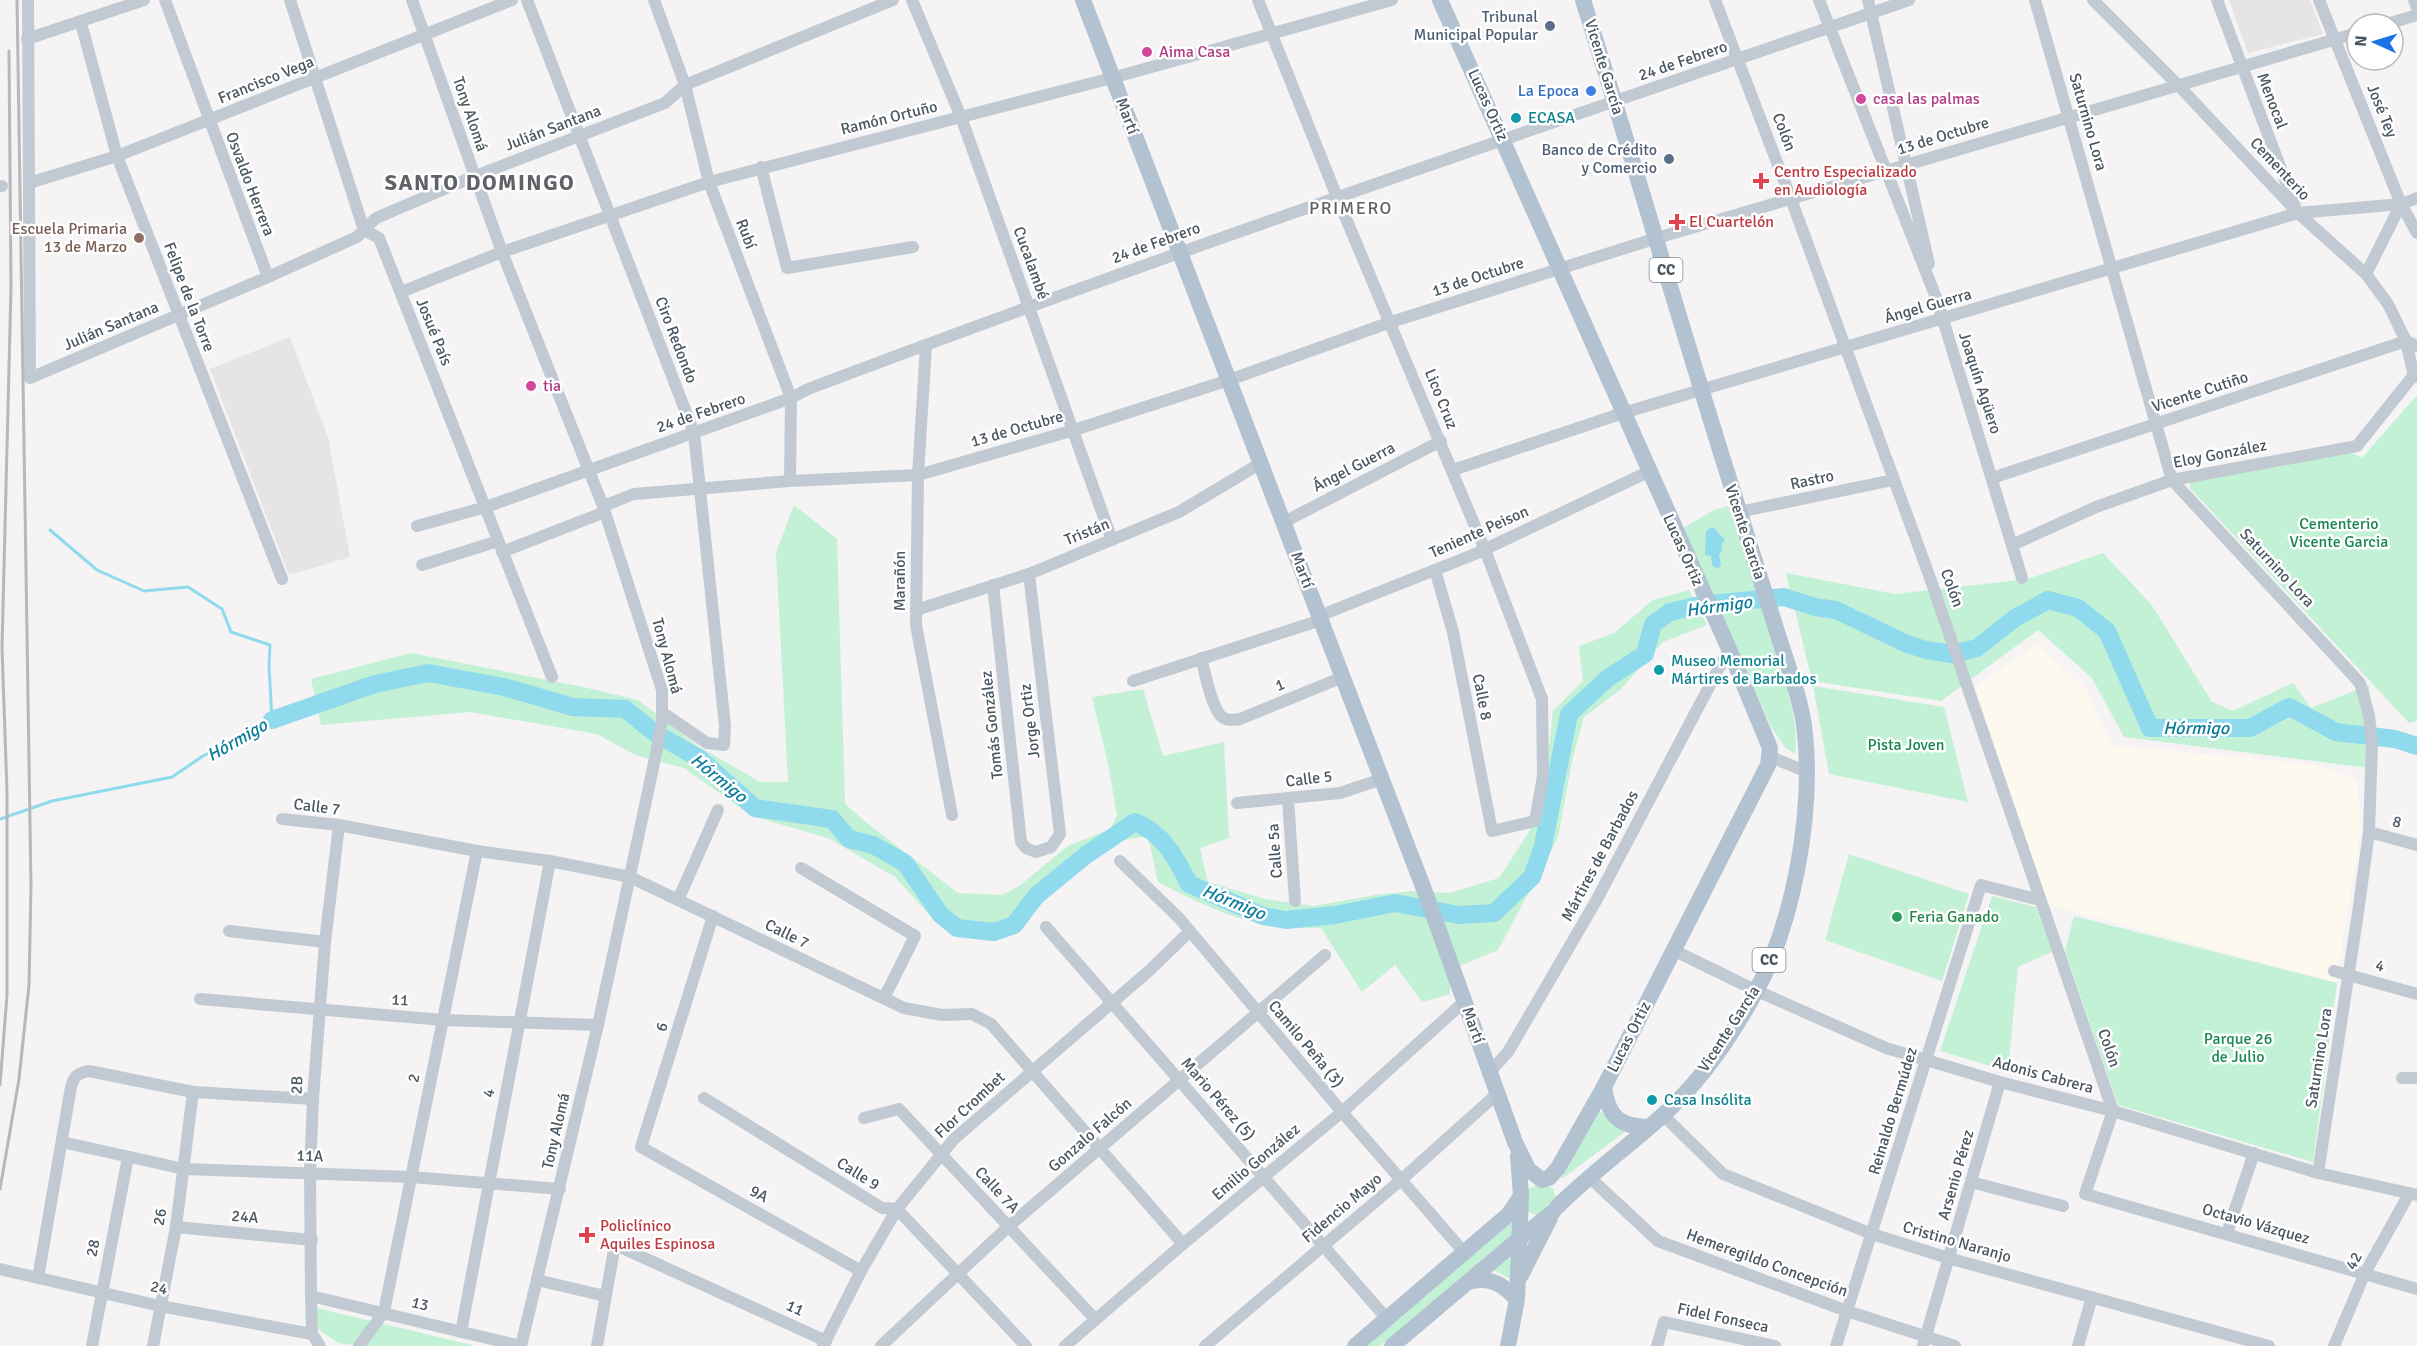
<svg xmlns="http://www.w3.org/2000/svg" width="2417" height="1346" viewBox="0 0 2417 1346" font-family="Signika,sans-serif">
<rect width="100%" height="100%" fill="#f5f3f3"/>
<path fill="#fdf9ef" d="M2037,643L2086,689L2112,745L2318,765L2358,780L2361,830L2336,982L2048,905L1975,687Z"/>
<g fill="#e6e4e5">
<path d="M2229,0H2310L2323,34L2248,53Z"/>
<path d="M290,337L328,437L350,557L289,575L210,369Z"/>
</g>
<g fill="#c3f1d5">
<path d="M2417,395V721L2409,723L2189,487L2191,480L2352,453L2362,458Z"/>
<path d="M794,505L837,539L845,804L867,823L958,893L1002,895L1019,886L1068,846L1110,829L1117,816L1109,768L1092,697L1143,689L1163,756L1224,742L1229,838L1200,848L1208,882L1265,899L1314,906L1375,895L1413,891L1449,893L1499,878L1530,830L1548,759L1553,711L1583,681L1579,646L1614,633L1653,600L1689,590L1707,625L1663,642L1620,690L1584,717L1573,757L1558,837L1527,896L1498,950L1450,970V994L1422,1002L1395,965L1362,992L1321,928C1252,929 1218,913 1158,882L1148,836L1119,841L1049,894L1004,938L971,939L934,920L895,877L828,838L752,816L684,768L635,755L597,734L470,712L321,725L311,679L411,653L583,687L638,700L698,746L760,782H788L776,553Z"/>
<path d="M1728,506C1745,551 1759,596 1773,642C1784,679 1799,715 1795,754L1785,747L1771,727L1683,528L1714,510Z"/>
<path d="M2103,553L2151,604L2212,702L2233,711L2293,683L2311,708L2369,685L2377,769L2124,737L2092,678L2038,630L1941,701L1812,681L1786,573L1895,594L2028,579Z"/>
<path d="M1813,686L1944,707L1968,802L1829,774Z"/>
<path d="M1849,854L1969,894L1942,981L1825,940Z"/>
<path d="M1992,896L2036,907L2052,952L2018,967L2008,1071L1940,1051Z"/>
<path d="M2074,916L2337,983L2313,1162L2118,1105L2065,951Z"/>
<path d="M1598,1110L1626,1131L1563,1178L1560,1176Z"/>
<path d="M1540,1184L1552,1188L1557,1200L1540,1217L1529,1212L1525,1207L1528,1189Z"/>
<path d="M1515,1219L1516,1231L1380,1346H1366Z"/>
<path d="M1514,1250L1513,1280L1493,1270Z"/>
<path d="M317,1308L472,1345V1346H362L338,1343L318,1329Z"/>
</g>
<path fill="#90daee" d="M1710,528H1714L1725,540L1721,545L1722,551L1719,555L1721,564L1718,569L1712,565L1711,556L1705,555L1706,531Z"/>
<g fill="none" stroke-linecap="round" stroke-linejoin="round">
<path stroke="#90daee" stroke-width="3" d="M0,819L52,801L172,777L203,756L272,720L269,666L270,645L231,632L222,609L188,587L144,591L97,570L50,530"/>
<path stroke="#90daee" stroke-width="18" d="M272,720L375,684L428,673L504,687L573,707L625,709L655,733L700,759L755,808L832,819L849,839L873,845L905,863L940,914L957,928L994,932L1014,925L1036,896L1086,855L1135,822C1163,833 1176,858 1189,884L1263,916L1286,920L1335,915L1395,903L1459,915L1494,913L1532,877L1543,846L1569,714L1608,678L1645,654L1653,624L1670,612L1700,605L1784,597L1815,607L1836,610L1907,644L1926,650L1952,654L1977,648L2015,618L2048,600L2078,608L2107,631L2150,728H2250L2289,707L2336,732L2395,739L2417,746"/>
<g stroke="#c1cad2" stroke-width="12">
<path d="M28,0L30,378L268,277L357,237L376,218L475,176L665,103L685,85L893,0"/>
<path d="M165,0L268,277"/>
<path d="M290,0L364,230L379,238L552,677"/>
<path d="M412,0L502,252L603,506L662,690V720L656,754L598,1025L521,1346"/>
<path d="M527,0L694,433L725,726L724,745L707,743L663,713"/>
<path d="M654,0L685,85L709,182L791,398L790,481"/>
<path d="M912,0L961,117L1112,540"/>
<path d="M1258,0L1337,197L1485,550L1542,699L1543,776L1535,821L1492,831L1453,632L1435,570"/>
<path d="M1715,0L1791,199L1929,575L2113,1111L2085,1194L2417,1289"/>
<path d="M1819,0L1937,300L2022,578"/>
<path d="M1868,0L1929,264"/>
<path d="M2035,0L2172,480L2360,683L2369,715L2372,744L2369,832L2358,913L2318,1173"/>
<path d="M2093,0L2179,86L2298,213L2366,274L2388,304L2406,341L2414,377"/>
<path d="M2217,0L2295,206"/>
<path d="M2319,0L2401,204L2417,233"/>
<path d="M2414,0L2417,8"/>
<path d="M81,23L117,156L282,579"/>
<path d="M2387,24L2417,15"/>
<path d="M27,39L144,0"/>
<path d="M761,167L787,268L913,247"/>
<path d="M29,183L117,156L512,0"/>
<path d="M0,186H2"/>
<path d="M2366,274L2401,204"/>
<path d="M401,292L502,252L709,182L1112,78L1392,0"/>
<path d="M926,345L918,475L916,625L952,815"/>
<path d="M1453,470L1623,413L2298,213L2401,204L2417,198"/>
<path d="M1992,478L2406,341L2417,346"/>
<path d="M603,506L634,494L790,481L918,475L1074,430L1229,380L1391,322L1657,238L2357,33"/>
<path d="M1739,512L1893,480"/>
<path d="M1284,522L1441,441"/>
<path d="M417,526L486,507L791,398L808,389C1172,251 1541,127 1909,0"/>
<path d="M2012,545L2096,507L2172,480L2357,446L2417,371"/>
<path d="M502,552L605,512"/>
<path d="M422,565L498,541"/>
<path d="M993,585L1021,842L1026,848L1036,852L1051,847L1060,834L1029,574"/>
<path d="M916,610L1029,574L1179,512L1261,463"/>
<path d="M1319,616L1475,554L1648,472"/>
<path d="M1201,658C1205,672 1211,707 1222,717C1227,721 1235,720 1240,719L1343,677"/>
<path d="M1133,681L1321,620"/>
<path d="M1771,757L1807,772"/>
<path d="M1288,799L1295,901"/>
<path d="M1237,803L1340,793L1382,779"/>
<path d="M282,819L339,825L477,851L550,861L630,877L904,1008L942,1015L972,1014L991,1024L1183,1244"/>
<path d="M2369,832L2417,845"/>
<path d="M1120,861L1179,918L1342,1112L1463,1251"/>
<path d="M801,868L915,936L884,998"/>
<path d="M678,900L718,810"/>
<path d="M713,916L641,1147L861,1271"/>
<path d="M1046,927L1387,1319"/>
<path d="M229,931L325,942"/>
<path d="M1673,950L1757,991L1886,1048L2000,1082L2113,1111L2318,1173L2417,1195"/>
<path d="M2334,971L2417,994"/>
<path d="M200,999L443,1020L598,1025"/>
<path d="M1490,1072L1508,1052L1596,901L1729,649"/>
<path d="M2402,1078H2417"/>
<path d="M704,1098L882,1208L897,1209L1026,1346"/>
<path d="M1663,1115L1723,1174L1872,1234L1948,1258L2269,1346"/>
<path d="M864,1118L899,1109L1095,1319"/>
<path d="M62,1142L184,1169L411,1177L560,1189"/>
<path d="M1588,1176L1658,1241L1847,1311L1955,1346"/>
<path d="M1971,1182L2063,1206"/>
<path d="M176,1227L312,1240"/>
<path d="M2227,1233L2254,1153"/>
<path d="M0,1269L160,1306L312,1334"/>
<path d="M38,1278L71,1087C74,1076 78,1073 89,1071L193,1092L313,1099"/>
<path d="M537,1280L605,1296"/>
<path d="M311,1296L521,1346"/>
<path d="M461,1332L550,861"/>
<path d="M92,1346L128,1157"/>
<path d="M153,1346L176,1227L193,1092"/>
<path d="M320,1346L312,1334L311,1296L310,1172L313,1099L325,942L339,825"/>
<path d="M359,1346L384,1312L477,851"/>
<path d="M597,1346L614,1250L618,1246L826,1341"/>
<path d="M823,1346L861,1271L897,1209L954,1139L1150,970L1190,931"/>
<path d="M881,1346L1009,1226L1325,955"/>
<path d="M1065,1346L1183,1244L1342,1112L1465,1001"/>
<path d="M1205,1346L1401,1180L1498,1093"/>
<path d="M1657,1346L1664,1322L1775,1346"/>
<path d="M1836,1346L1981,885L2040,900"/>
<path d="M1923,1346L2000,1082"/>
<path d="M2078,1346L2092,1297"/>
<path d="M2334,1346L2365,1273L2409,1194"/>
</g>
<g stroke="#b3c2d1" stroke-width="16">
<path d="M1083,0L1425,892L1515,1142L1528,1169L1542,1180L1549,1178L1558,1168L1604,1087L1768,765L1770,748L1729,649L1440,0"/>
<path d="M1604,1087C1608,1116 1619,1127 1649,1127"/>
<path d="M1557,1207C1590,1174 1628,1147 1663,1115C1700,1082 1731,1037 1755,993C1794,923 1813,814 1805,734C1802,701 1789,670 1779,638C1763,587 1747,536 1731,485C1680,324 1634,161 1583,0"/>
<path d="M1521,1275L1550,1218"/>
<path d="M1468,1282C1490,1276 1502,1284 1517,1299"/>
<path d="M1355,1346L1509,1214L1521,1196"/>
<path d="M1392,1346L1520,1238L1553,1212"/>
<path d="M1508,1346L1517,1299L1521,1196L1518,1156"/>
</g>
<g stroke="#b5b8bd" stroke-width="3">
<path d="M0,1085L7,995V792L2,648L11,287L9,51"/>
<path d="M0,1189L19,1079L29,985L31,887L17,0"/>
</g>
</g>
<g fill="#5c6f8a" stroke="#fff" stroke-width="2">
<circle cx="1550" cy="26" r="6"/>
<circle cx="1669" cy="159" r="6"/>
</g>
<g fill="#d1479c" stroke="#fff" stroke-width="2">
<circle cx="1147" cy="52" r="6"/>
<circle cx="1861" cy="99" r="6"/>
<circle cx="531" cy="386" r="6"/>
</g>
<circle fill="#3f7fe0" stroke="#fff" stroke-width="2" cx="1591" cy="91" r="6"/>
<g fill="#0f9aa8" stroke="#fff" stroke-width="2">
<circle cx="1516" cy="118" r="6"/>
<circle cx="1659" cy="670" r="6"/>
<circle cx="1652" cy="1100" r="6"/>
</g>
<g fill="#e0444e" stroke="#fff" stroke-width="2">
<path d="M1758 172h6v6h6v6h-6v6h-6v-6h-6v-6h6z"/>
<path d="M1674 213h6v6h6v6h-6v6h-6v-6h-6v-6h6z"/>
<path d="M584 1226h6v6h6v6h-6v6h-6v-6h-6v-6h6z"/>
</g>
<circle fill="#8d6e63" stroke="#fff" stroke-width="2" cx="139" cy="238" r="6"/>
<circle fill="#2e9e5b" stroke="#fff" stroke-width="2" cx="1897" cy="917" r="6"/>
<g text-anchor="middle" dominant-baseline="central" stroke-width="5" stroke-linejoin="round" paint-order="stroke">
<g fill="#fff" stroke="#808990" stroke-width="1.5">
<rect x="1649.5" y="258" width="33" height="24" rx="4.5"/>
<rect x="1752.5" y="948" width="33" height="24" rx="4.5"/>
</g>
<g font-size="15" font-weight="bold" fill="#4a5661">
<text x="1666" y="270">CC</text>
<text x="1769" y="960">CC</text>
</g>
<g font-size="16" fill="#4e5e75" stroke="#fff" text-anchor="end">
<text x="1538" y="17">Tribunal<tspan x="1538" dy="18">Municipal Popular</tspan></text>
<text x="1657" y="150">Banco de Crédito<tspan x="1657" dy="18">y Comercio</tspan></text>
</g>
<g font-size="16" fill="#b23c85" stroke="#fff" text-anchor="start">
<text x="1159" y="52">Aima Casa</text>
<text x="1873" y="99">casa las palmas</text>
<text x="543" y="386">tia</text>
</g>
<g font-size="16" fill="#4a5661" stroke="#fff">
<text transform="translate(1683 61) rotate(-19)">24 de Febrero</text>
<text transform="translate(1604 67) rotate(73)">Vicente García</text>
<text transform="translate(266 80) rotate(-22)">Francisco Vega</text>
<text transform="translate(2272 101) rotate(69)">Menocal</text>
<text transform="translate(1488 105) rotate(66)">Lucas Ortiz</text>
<text transform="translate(2382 111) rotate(68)">José Tey</text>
<text transform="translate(470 114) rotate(71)">Tony Alomá</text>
<text transform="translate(1127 116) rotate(69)">Martí</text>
<text transform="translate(889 118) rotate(-14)">Ramón Ortuño</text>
<text transform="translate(2088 122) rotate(74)">Saturnino Lora</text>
<text transform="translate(553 128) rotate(-21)">Julián Santana</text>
<text transform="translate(1784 132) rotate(69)">Colón</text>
<text transform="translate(1943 136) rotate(-17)">13 de Octubre</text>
<text transform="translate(2280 169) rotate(47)">Cementerio</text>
<text transform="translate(250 184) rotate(69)">Osvaldo Herrera</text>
<text transform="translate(746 234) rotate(69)">Rubí</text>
<text transform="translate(1156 243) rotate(-20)">24 de Febrero</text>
<text transform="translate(1031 263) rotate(70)">Cucalambé</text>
<text transform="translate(1478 277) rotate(-18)">13 de Octubre</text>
<text transform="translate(189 297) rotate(69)">Felipe de la Torre</text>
<text transform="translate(1928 306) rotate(-16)">Ángel Guerra</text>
<text transform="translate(111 326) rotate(-23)">Julián Santana</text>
<text transform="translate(434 332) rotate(68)">Josué País</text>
<text transform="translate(676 340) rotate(69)">Ciro Redondo</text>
<text transform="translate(1980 383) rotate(72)">Joaquín Agüero</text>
<text transform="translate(2200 392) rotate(-18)">Vicente Cutiño</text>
<text transform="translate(1441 399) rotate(68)">Lico Cruz</text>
<text transform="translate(701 413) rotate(-19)">24 de Febrero</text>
<text transform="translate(1017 429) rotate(-16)">13 de Octubre</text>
<text transform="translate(2220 454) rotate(-11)">Eloy González</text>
<text transform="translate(1354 467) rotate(-27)">Ángel Guerra</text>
<text transform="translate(1812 480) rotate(-12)">Rastro</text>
<text transform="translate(1087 532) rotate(-22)">Tristán</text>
<text transform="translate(1479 532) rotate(-24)">Teniente Peison</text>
<text transform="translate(1745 532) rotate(72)">Vicente García</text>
<text transform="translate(1683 550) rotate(66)">Lucas Ortiz</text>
<text transform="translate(2277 568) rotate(47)">Saturnino Lora</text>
<text transform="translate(1302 570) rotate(69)">Martí</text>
<text transform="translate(900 581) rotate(-90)">Marañón</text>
<text transform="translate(1952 588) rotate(70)">Colón</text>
<text transform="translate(667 656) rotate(75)">Tony Alomá</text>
<text transform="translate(1280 685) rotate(-22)">1</text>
<text transform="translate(1482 697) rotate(79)">Calle 8</text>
<text transform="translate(1030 721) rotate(-97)">Jorge Ortiz</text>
<text transform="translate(992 725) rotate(-96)">Tomás González</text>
<text transform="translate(1309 779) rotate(-7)">Calle 5</text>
<text transform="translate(317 807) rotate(7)">Calle 7</text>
<text transform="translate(2397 822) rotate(15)">8</text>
<text transform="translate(1275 851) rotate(-94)">Calle 5a</text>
<text transform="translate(1600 856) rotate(-62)">Mártires de Barbados</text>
<text transform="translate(787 934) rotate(26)">Calle 7</text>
<text transform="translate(2380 966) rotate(16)">4</text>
<text transform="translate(400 1000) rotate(4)">11</text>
<text transform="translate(1473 1025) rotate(70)">Martí</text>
<text transform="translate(662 1027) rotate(-73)">6</text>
<text transform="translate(1729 1029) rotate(-57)">Vicente García</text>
<text transform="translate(1629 1037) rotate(-63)">Lucas Ortiz</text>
<text transform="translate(1306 1044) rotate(50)">Camilo Peña (3)</text>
<text transform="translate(2109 1048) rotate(71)">Colón</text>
<text transform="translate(2319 1058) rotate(-81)">Saturnino Lora</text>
<text transform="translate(2043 1075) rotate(15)">Adonis Cabrera</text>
<text transform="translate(414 1078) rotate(-79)">2</text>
<text transform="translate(297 1085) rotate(-87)">2B</text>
<text transform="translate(489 1093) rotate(-79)">4</text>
<text transform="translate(1218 1099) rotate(49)">Mario Pérez (5)</text>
<text transform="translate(970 1105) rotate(-43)">Flor Crombet</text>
<text transform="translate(1893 1111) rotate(-73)">Reinaldo Bermúdez</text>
<text transform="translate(556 1131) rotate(-77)">Tony Alomá</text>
<text transform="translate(1090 1135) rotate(-41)">Gonzalo Falcón</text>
<text transform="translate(310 1156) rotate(2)">11A</text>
<text transform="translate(1256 1162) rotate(-40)">Emilio González</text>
<text transform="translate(858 1174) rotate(32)">Calle 9</text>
<text transform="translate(1956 1175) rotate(-74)">Arsenio Pérez</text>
<text transform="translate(997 1190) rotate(47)">Calle 7A</text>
<text transform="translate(759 1194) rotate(29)">9A</text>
<text transform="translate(1342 1208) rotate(-40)">Fidencio Mayo</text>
<text transform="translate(160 1217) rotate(-81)">26</text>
<text transform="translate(245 1217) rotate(5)">24A</text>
<text transform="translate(2256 1224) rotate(16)">Octavio Vázquez</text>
<text transform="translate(1957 1242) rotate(16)">Cristino Naranjo</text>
<text transform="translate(93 1248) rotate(-79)">28</text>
<text transform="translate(2354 1261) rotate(-63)">42</text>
<text transform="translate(1767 1263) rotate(20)">Hemeregildo Concepción</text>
<text transform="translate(159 1288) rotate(12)">24</text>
<text transform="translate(420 1304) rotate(14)">13</text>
<text transform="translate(795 1308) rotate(25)">11</text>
<text transform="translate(1723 1318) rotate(12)">Fidel Fonseca</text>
</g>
<g font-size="16" fill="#366cbe" stroke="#fff" text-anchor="end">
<text x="1579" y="91">La Epoca</text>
</g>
<g font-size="16" fill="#0d838f" stroke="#fff" text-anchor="start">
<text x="1528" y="118">ECASA</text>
<text x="1671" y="661">Museo Memorial<tspan x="1671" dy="18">Mártires de Barbados</tspan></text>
<text x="1664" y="1100">Casa Insólita</text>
</g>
<g font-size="16" fill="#be3a42" stroke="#fff" text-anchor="start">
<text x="1774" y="172">Centro Especializado<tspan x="1774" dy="18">en Audiología</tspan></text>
<text x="1689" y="222">El Cuartelón</text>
<text x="600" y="1226">Policlínico<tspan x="600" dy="18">Aquiles Espinosa</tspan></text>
</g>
<g font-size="16" fill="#785e54" stroke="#fff" text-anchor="end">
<text x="127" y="229">Escuela Primaria<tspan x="127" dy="18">13 de Marzo</tspan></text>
</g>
<g font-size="16" fill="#17864f" stroke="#fff">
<text x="2339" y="524">Cementerio<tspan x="2339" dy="18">Vicente Garcia</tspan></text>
<text x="1906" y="745">Pista Joven</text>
<text x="2238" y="1039">Parque 26<tspan x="2238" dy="18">de Julio</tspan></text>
</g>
<g font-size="16" fill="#27864d" stroke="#fff" text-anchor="start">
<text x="1909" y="917">Feria Ganado</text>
</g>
<g font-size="18" letter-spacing="1.5" fill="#5f6368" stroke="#fff">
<text x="1351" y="208">PRIMERO</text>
</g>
<g font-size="18" font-style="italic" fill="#0c7c9b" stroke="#fff">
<text transform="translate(1719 606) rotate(-8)">Hórmigo</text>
<text x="2196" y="728">Hórmigo</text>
<text transform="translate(237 740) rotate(-30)">Hórmigo</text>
<text transform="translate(719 778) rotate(39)">Hórmigo</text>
<text transform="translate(1234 902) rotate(22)">Hórmigo</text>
</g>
<g font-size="22" font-weight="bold" letter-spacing="1.5" fill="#5f6368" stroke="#fff">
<text x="480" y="182">SANTO DOMINGO</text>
</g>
</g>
<g transform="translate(2375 42) rotate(274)"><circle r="28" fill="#ffffff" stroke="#b7bbc0" stroke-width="1.5"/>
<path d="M0-4.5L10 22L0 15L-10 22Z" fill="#1a73e8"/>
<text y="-9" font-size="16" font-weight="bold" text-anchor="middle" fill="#4a5661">N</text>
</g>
</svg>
